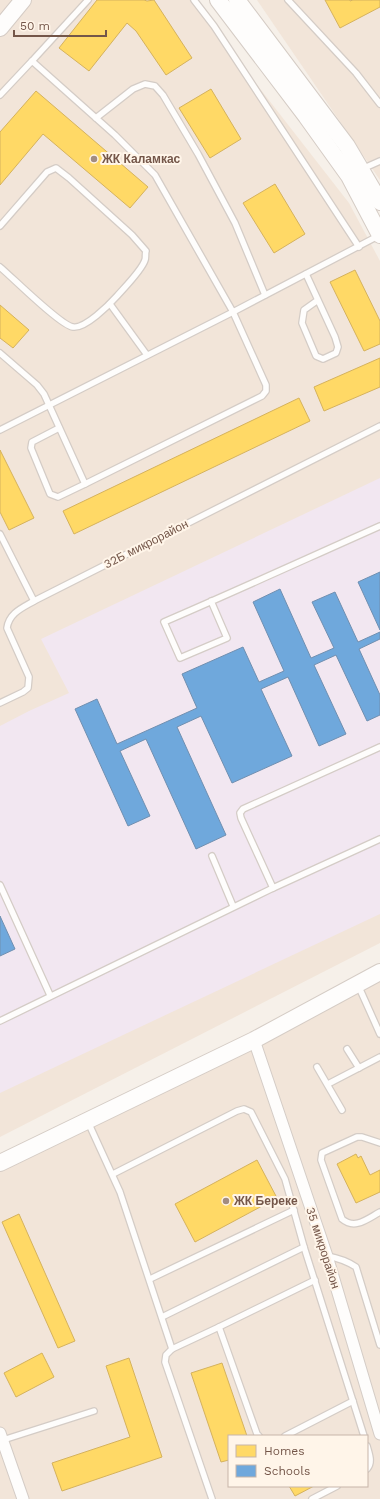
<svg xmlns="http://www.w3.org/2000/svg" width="380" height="1499" viewBox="0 0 380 1499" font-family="'Work Sans',sans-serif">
<rect width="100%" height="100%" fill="#f6f0e9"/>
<g fill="#f2e5d9" fill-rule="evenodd">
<path d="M0,0H191L349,203L380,261V943L0,1137Z"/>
<path d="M257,0H380V180Z"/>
<path d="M380,975V1499H0V1163ZM229,1436H367V1486H229Z"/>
</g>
<path fill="#f2e7f1" d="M380,478V914L0,1093V726L29,711L69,693L41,639Z"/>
<g fill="#ffd966" stroke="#d5b25d">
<path d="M97,0H144L147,1L154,0L192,58L166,75L136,31L127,23L89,71L59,48Z"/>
<path d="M325,0H350V1L353,0H380V7L340,28Z"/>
<path d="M211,89L241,139L210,158L179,108Z"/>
<path d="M36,91L148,187L130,208L43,134L0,185V132Z"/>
<path d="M275,184L305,234L274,253L243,203Z"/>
<path d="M355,270L380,321V344L364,351L330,282Z"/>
<path d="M0,305L29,330L13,348L0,338Z"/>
<path d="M380,358V387L324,411L314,387Z"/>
<path d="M299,398L310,421L74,534L63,511Z"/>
<path d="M0,450L34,518L9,530L0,512Z"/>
<path d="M356,1154L358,1158L361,1156L370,1175L380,1170V1192L356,1203L337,1164Z"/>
<path d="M257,1160L277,1198L195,1242L175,1204Z"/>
<path d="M19,1214L75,1341L58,1348L2,1222Z"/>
<path d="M42,1353L54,1377L16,1397L4,1373Z"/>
<path d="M129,1358L162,1457L62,1491L52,1463L130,1437L106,1366Z"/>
<path d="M222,1363L247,1436H229V1460L221,1462L191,1373Z"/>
<path d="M289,1486H314L295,1496Z"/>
</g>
<g fill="#6fa8dc" stroke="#708fb0">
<path d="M380,572V630L358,582Z"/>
<path d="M280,589L311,658L334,648L312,602L335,592L358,642L380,632V639L359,649L380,695V715L367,721L336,655L314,665L346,734L319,746L288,677L261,689L292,756L232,783L201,716L177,727L226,835L196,849L146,739L120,751L150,816L128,826L75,709L97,699L117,744L197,708L182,674L243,647L259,682L284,671L253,602Z"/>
<path d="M0,916L15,949L0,956Z"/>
</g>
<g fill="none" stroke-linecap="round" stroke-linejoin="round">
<defs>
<g id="lane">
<path d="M194,0L214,26L359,247"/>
<path d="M288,0L356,73L380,104"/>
<path d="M32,61L88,0"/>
<path d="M0,95L32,61L115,135L155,175L233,312L266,385V391L262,396L85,484L44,394L37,385L0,353"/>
<path d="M96,118L133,89L145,84L155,86L163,95L198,154L235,223L265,295"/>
<path d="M362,169L380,161"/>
<path d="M0,226L47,172L56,168L69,178L132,235L146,251C145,254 146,258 145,260C142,270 124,288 117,296C109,305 85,329 73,327C61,326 12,277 0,267"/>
<path d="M306,274L335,337L338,347L336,353L323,359L316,356L302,323L304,310L318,300"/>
<path d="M110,304L147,355"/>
<path d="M59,428L32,442L31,448L50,494L58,497L85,484"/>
<path d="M0,430L233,312L380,235"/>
<path d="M0,534L34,601"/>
<path d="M211,601L227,638L180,658L164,622C236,591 308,558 380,526"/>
<path d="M0,703L23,692L28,688L29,677L7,628C9,613 22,608 34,601L380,426"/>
<path d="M380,747L243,809L240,813L241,818L273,888L380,839"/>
<path d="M212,856L233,906"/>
<path d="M0,885L50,995"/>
<path d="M358,985L380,1034"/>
<path d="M0,1021L273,888"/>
<path d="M347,1049L359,1068"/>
<path d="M317,1067L342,1110"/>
<path d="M328,1084L380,1057"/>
<path d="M88,1122L120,1192L172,1349L166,1355L165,1362L212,1499"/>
<path d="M380,1143L362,1137H357L322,1153L321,1160L342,1219C355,1230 367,1219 380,1212"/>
<path d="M113,1174L237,1111L244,1109L251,1112L285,1179L304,1247L364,1436"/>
<path d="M327,1256C338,1258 347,1261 356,1267L380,1345"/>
<path d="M150,1279L294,1210"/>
<path d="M162,1317L304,1247"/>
<path d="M172,1349L219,1327"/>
<path d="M259,1436L257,1434L219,1327L315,1280"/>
<path d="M285,1436L353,1401"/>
<path d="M3,1440L94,1411"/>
<path d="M367,1446C369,1454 373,1462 367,1469"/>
<path d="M312,1499L337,1486"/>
</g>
<g id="street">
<path d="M254,1040L327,1256L380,1434"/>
<path d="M0,1433L23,1499"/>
</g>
<g id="secondary">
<path d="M218,0L306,116L349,176L380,235"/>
<path d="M237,0L347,146L380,202"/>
<path d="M0,28L23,0"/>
<path d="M0,1163L254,1040L380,972"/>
</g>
</defs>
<use href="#lane" stroke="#d4ccc6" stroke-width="8"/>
<use href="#street" stroke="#d4ccc6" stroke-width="13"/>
<use href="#secondary" stroke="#d5ccc5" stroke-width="18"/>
<use href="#lane" stroke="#fefdfc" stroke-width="5.5"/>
<use href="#street" stroke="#fefdfc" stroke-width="11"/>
<use href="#secondary" stroke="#fefdfc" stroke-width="16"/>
</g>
<g fill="#a28c81" stroke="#fff5e9" stroke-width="1.5">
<circle cx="94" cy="159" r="4"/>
<circle cx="226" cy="1201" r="4"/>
</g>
<g text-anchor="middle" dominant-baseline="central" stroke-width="4" stroke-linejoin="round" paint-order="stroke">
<g font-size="12" font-weight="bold" fill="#745649" stroke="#fff5e9" text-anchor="start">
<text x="102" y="159">ЖК Каламкас</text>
<text x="234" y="1201">ЖК Береке</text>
</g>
<g font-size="12" fill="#745649" stroke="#fff5e9">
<text transform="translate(146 544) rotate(-27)">32Б микрорайон</text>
<text transform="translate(323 1248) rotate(72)">35 микрорайон</text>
</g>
</g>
<rect x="228" y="1435" width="140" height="52" fill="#fff5e9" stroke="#c7b5a9"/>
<rect x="236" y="1445" width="20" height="12" fill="#ffd966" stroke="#c7b5a9"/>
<text x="264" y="1455" font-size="12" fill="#745649">Homes</text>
<rect x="236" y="1465" width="20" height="12" fill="#6fa8dc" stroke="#c7b5a9"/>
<text x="264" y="1475" font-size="12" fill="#745649">Schools</text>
<path d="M14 30v6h92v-6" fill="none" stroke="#745649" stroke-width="2"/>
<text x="20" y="30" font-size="12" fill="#745649" stroke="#fff5e9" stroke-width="3" paint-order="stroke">50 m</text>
</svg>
